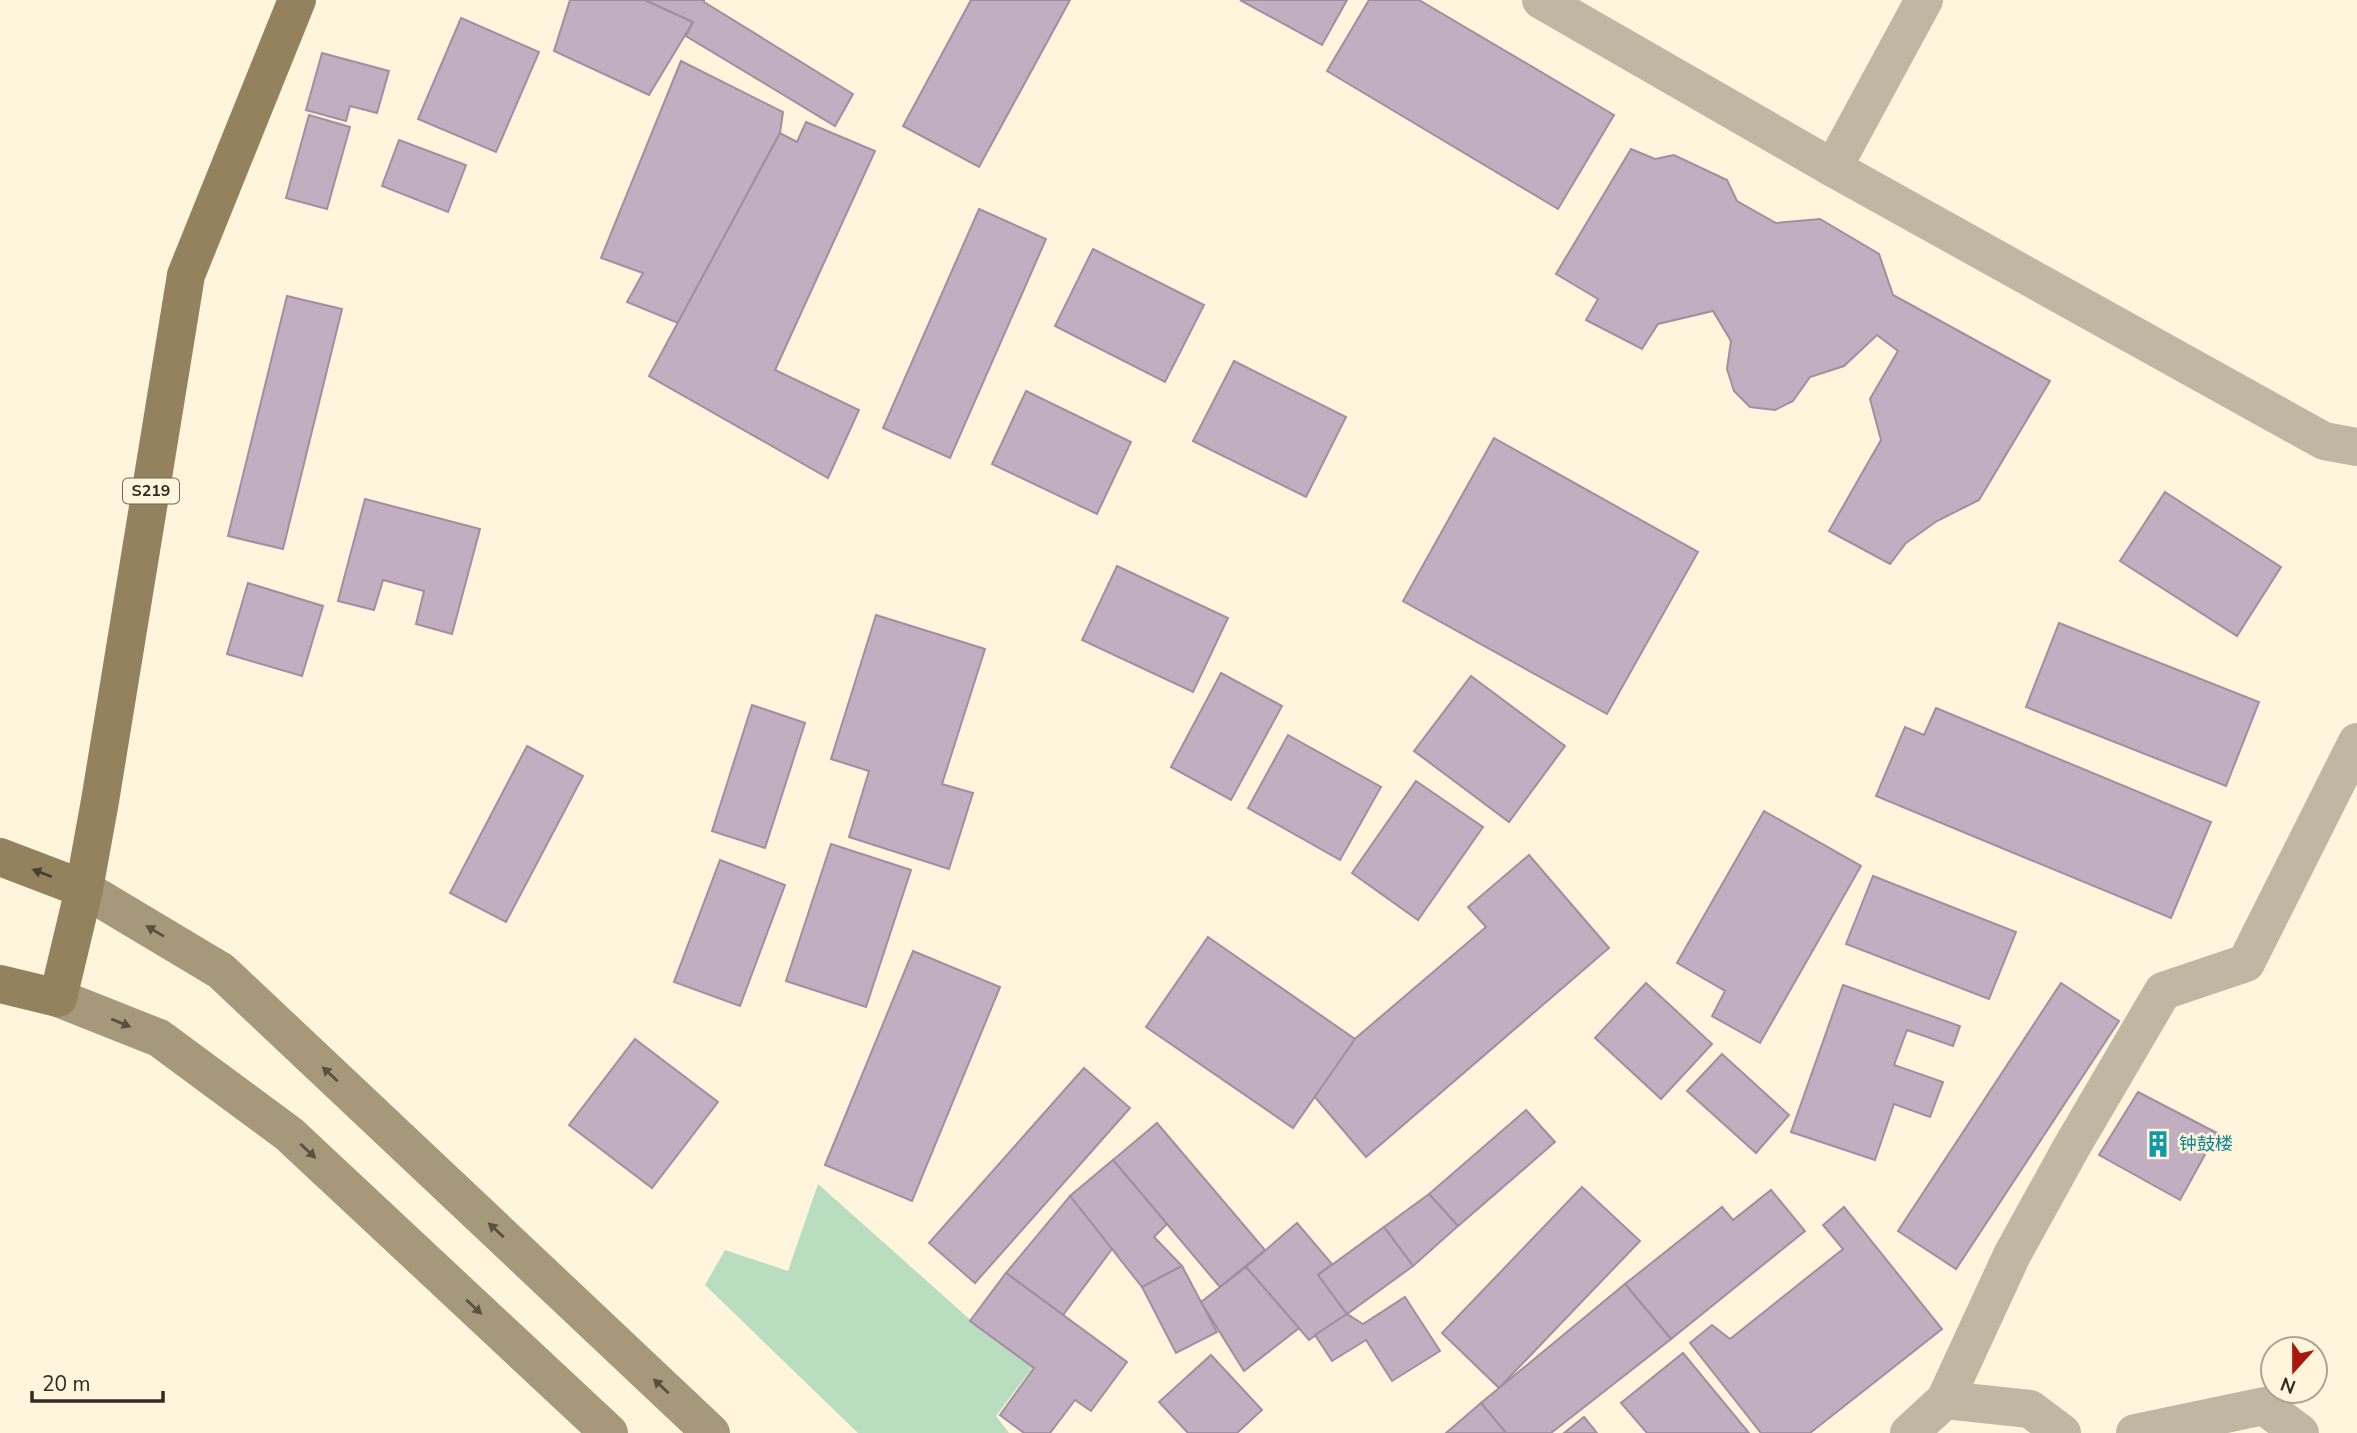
<svg xmlns="http://www.w3.org/2000/svg" width="2357" height="1433" viewBox="0 0 2357 1433" font-family="'Nunito Sans','Noto Sans SC',sans-serif">
<rect width="100%" height="100%" fill="#fef5dc"/>
<path fill="#b8ddbf" d="M818,1184L975,1324L1033,1367L996,1416L1009,1433H858L705,1285L725,1250L788,1271Z"/>
<g fill="#c2aec1" stroke="#a18ea1" stroke-width="2">
<path d="M570,0H645L693,22L649,95L554,51Z"/>
<path d="M645,0H704V2L853,94L835,126L686,36L693,22Z"/>
<path d="M971,0H1070L979,167L903,126Z"/>
<path d="M1240,0H1347L1322,45Z"/>
<path d="M1369,0H1419L1614,115L1558,209L1327,71Z"/>
<path d="M461,18L539,52L496,152L418,119Z"/>
<path d="M322,53L389,71L377,113L350,106L346,121L306,110Z"/>
<path d="M681,61L783,112L780,133L678,323L627,302L643,273L601,258Z"/>
<path d="M309,115L350,127L327,209L286,198Z"/>
<path d="M806,122L875,151L775,370L859,410L828,478L649,376L780,133L797,142Z"/>
<path d="M399,140L466,165L448,212L382,186Z"/>
<path d="M1631,149L1655,159L1674,155L1727,180L1737,201L1776,223L1820,219L1879,254L1893,295L2050,381L1979,500L1937,521L1906,543L1890,564L1829,531L1881,440L1870,399L1898,351L1877,335L1844,366L1810,377L1793,401L1775,410L1750,407L1734,391L1727,369L1731,341L1713,311L1658,324L1642,349L1586,320L1598,299L1556,274Z"/>
<path d="M979,209L1046,239L950,458L883,428Z"/>
<path d="M1093,249L1204,305L1165,382L1055,326Z"/>
<path d="M287,296L342,309L283,549L228,536Z"/>
<path d="M1234,361L1346,417L1306,497L1193,441Z"/>
<path d="M1026,391L1131,442L1097,514L992,464Z"/>
<path d="M1494,438L1698,552L1607,714L1403,601Z"/>
<path d="M2165,492L2281,567L2237,636L2120,561Z"/>
<path d="M365,499L480,529L452,634L416,624L424,591L383,580L374,610L338,601Z"/>
<path d="M1117,566L1228,618L1193,692L1082,640Z"/>
<path d="M248,583L323,606L302,676L227,654Z"/>
<path d="M876,615L985,649L942,784L973,793L949,869L849,837L869,771L831,759Z"/>
<path d="M2059,623L2259,702L2226,786L2026,707Z"/>
<path d="M1221,673L1282,706L1231,800L1171,767Z"/>
<path d="M1471,676L1565,746L1509,822L1414,751Z"/>
<path d="M752,705L805,723L765,848L712,831Z"/>
<path d="M1936,708L2211,822L2171,918L1876,796L1905,727L1924,735Z"/>
<path d="M1288,735L1381,787L1340,860L1248,808Z"/>
<path d="M527,746L583,776L506,922L450,893Z"/>
<path d="M1416,781L1483,827L1418,920L1352,873Z"/>
<path d="M1764,811L1861,866L1760,1043L1712,1016L1725,991L1677,963Z"/>
<path d="M831,844L911,870L866,1007L786,981Z"/>
<path d="M1529,855L1609,948L1366,1157L1303,1083L1486,927L1468,907Z"/>
<path d="M720,860L785,885L740,1006L674,982Z"/>
<path d="M1873,876L2016,932L1989,999L1846,944Z"/>
<path d="M1208,937L1355,1039L1293,1128L1146,1027Z"/>
<path d="M913,951L1000,987L912,1201L825,1165Z"/>
<path d="M1646,983L1712,1044L1661,1099L1595,1038Z"/>
<path d="M2061,983L2119,1021L1956,1269L1898,1231Z"/>
<path d="M1843,985L1960,1026L1953,1046L1907,1030L1894,1065L1943,1082L1930,1117L1894,1104L1875,1160L1791,1132Z"/>
<path d="M635,1039L718,1102L652,1188L569,1125Z"/>
<path d="M1722,1054L1789,1115L1756,1153L1687,1091Z"/>
<path d="M1084,1068L1130,1108L975,1283L929,1243Z"/>
<path d="M2138,1092L2217,1133L2180,1200L2099,1155Z"/>
<path d="M1526,1110L1555,1142L1458,1226L1429,1194Z"/>
<path d="M1157,1123L1265,1250L1220,1287L1113,1160Z"/>
<path d="M1113,1160L1167,1224L1154,1237L1182,1266L1142,1287L1070,1196Z"/>
<path d="M1582,1187L1640,1241L1499,1388L1442,1333Z"/>
<path d="M1771,1190L1805,1231L1671,1339L1625,1284L1722,1207L1733,1220Z"/>
<path d="M1429,1194L1458,1226L1413,1266L1384,1227Z"/>
<path d="M1070,1196L1112,1249L1063,1315L1006,1273Z"/>
<path d="M1844,1207L1942,1329L1810,1433H1761L1690,1343L1712,1325L1730,1339L1843,1249L1823,1225Z"/>
<path d="M1297,1223L1332,1264L1318,1275L1347,1314L1309,1340L1246,1267Z"/>
<path d="M1384,1227L1413,1266L1347,1314L1318,1275Z"/>
<path d="M1182,1266L1217,1332L1176,1353L1142,1287Z"/>
<path d="M1246,1267L1299,1328L1244,1371L1201,1302Z"/>
<path d="M1006,1273L1127,1362L1091,1411L1075,1400L1050,1433H1024L1000,1415L1034,1368L970,1321Z"/>
<path d="M1625,1284L1671,1339L1551,1433H1506L1481,1403Z"/>
<path d="M1405,1297L1440,1351L1392,1381L1366,1340L1332,1361L1315,1335L1347,1314L1363,1324Z"/>
<path d="M1683,1353L1749,1433H1647L1621,1403Z"/>
<path d="M1211,1355L1262,1410L1237,1433H1188L1159,1402Z"/>
<path d="M1481,1403L1506,1433H1446Z"/>
<path d="M1584,1417L1597,1433H1564Z"/>
</g>
<g fill="none" stroke-linecap="round" stroke-linejoin="round">
<g stroke="#c0b7a3" stroke-width="38">
<path d="M1833,168L1924,0"/>
<path d="M1945,1400L2030,1409L2062,1433"/>
<path d="M1909,1433L1945,1400L2012,1255L2071,1148L2163,991L2246,963L2357,742"/>
<path d="M2135,1433L2264,1406L2300,1433"/>
</g>
<path stroke="#c0b7a3" stroke-width="38" d="M1541,0L1833,168L2324,441L2357,447"/>
<g stroke="#a6987a" stroke-width="38">
<path d="M84,889L221,971L711,1433"/>
<path d="M58,998L159,1038L289,1134L609,1433"/>
</g>
<g stroke="#93825d" stroke-width="38">
<path d="M0,857L84,889"/>
<path d="M0,984L58,998L84,889L100,801L186,275L297,0"/>
</g>
</g>
<defs><path id="oneway-solid" d="M-6-.8H1V-3.2L6.5 0L1 3.2V.8H-6Z" transform="scale(1.75)"/></defs>
<use fill="#474130" href="#oneway-solid" transform="translate(42 873) rotate(-159)"/>
<g fill="#585140">
<use href="#oneway-solid" transform="translate(155 931) rotate(-149)"/>
<use href="#oneway-solid" transform="translate(121 1023) rotate(22)"/>
<use href="#oneway-solid" transform="translate(330 1074) rotate(-137)"/>
<use href="#oneway-solid" transform="translate(308 1151) rotate(43)"/>
<use href="#oneway-solid" transform="translate(496 1230) rotate(-137)"/>
<use href="#oneway-solid" transform="translate(474 1307) rotate(43)"/>
<use href="#oneway-solid" transform="translate(661 1386) rotate(-137)"/>
</g>
<defs>
<symbol id="building-bare" viewBox="-9 -9 18 18"><path d="M-4-6H4V6H1V3H-1V6H-4ZM-2.5-4.3h1.7v1.8h-1.7ZM.8-4.3h1.7v1.8H.8ZM-2.5-1h1.7V.8h-1.7ZM.8-1h1.7V.8H.8Z" fill="#0f9aa8" stroke="#fef5dc" stroke-width="2.5" paint-order="stroke"/></symbol>
</defs>
<g fill-rule="evenodd">
<use href="#building-bare" x="2139" y="1125" width="38" height="38"/>
</g>
<g text-anchor="middle" dominant-baseline="central" stroke-width="5" stroke-linejoin="round" paint-order="stroke">
<rect fill="#fef5dc" stroke="#6c6859" stroke-width="2" x="123" y="478.5" width="56" height="25" rx="5"/>
<g font-size="16" font-weight="bold" fill="#2e2b21">
<text x="151" y="491">S219</text>
</g>
<g font-size="18" fill="#0d838f" stroke="#fef5dc" text-anchor="start">
<text x="2179" y="1144">钟鼓楼</text>
</g>
</g>
<g transform="translate(2294 1370) rotate(201)"><circle r="33" fill="#fef5dc" stroke="#aba491" stroke-width="2"/>
<path d="M0-5L12 26L0 18L-12 26Z" fill="#a9180a"/>
<text y="-10" font-size="19" font-weight="bold" text-anchor="middle" fill="#2e2b21">N</text>
</g>
<path d="M32 1391v10h131v-10" fill="none" stroke="#2e2b21" stroke-width="3.5"/>
<text x="42" y="1391" font-size="21" fill="#2e2b21" stroke="#fef5dc" stroke-width="5" paint-order="stroke">20 m</text>
</svg>
